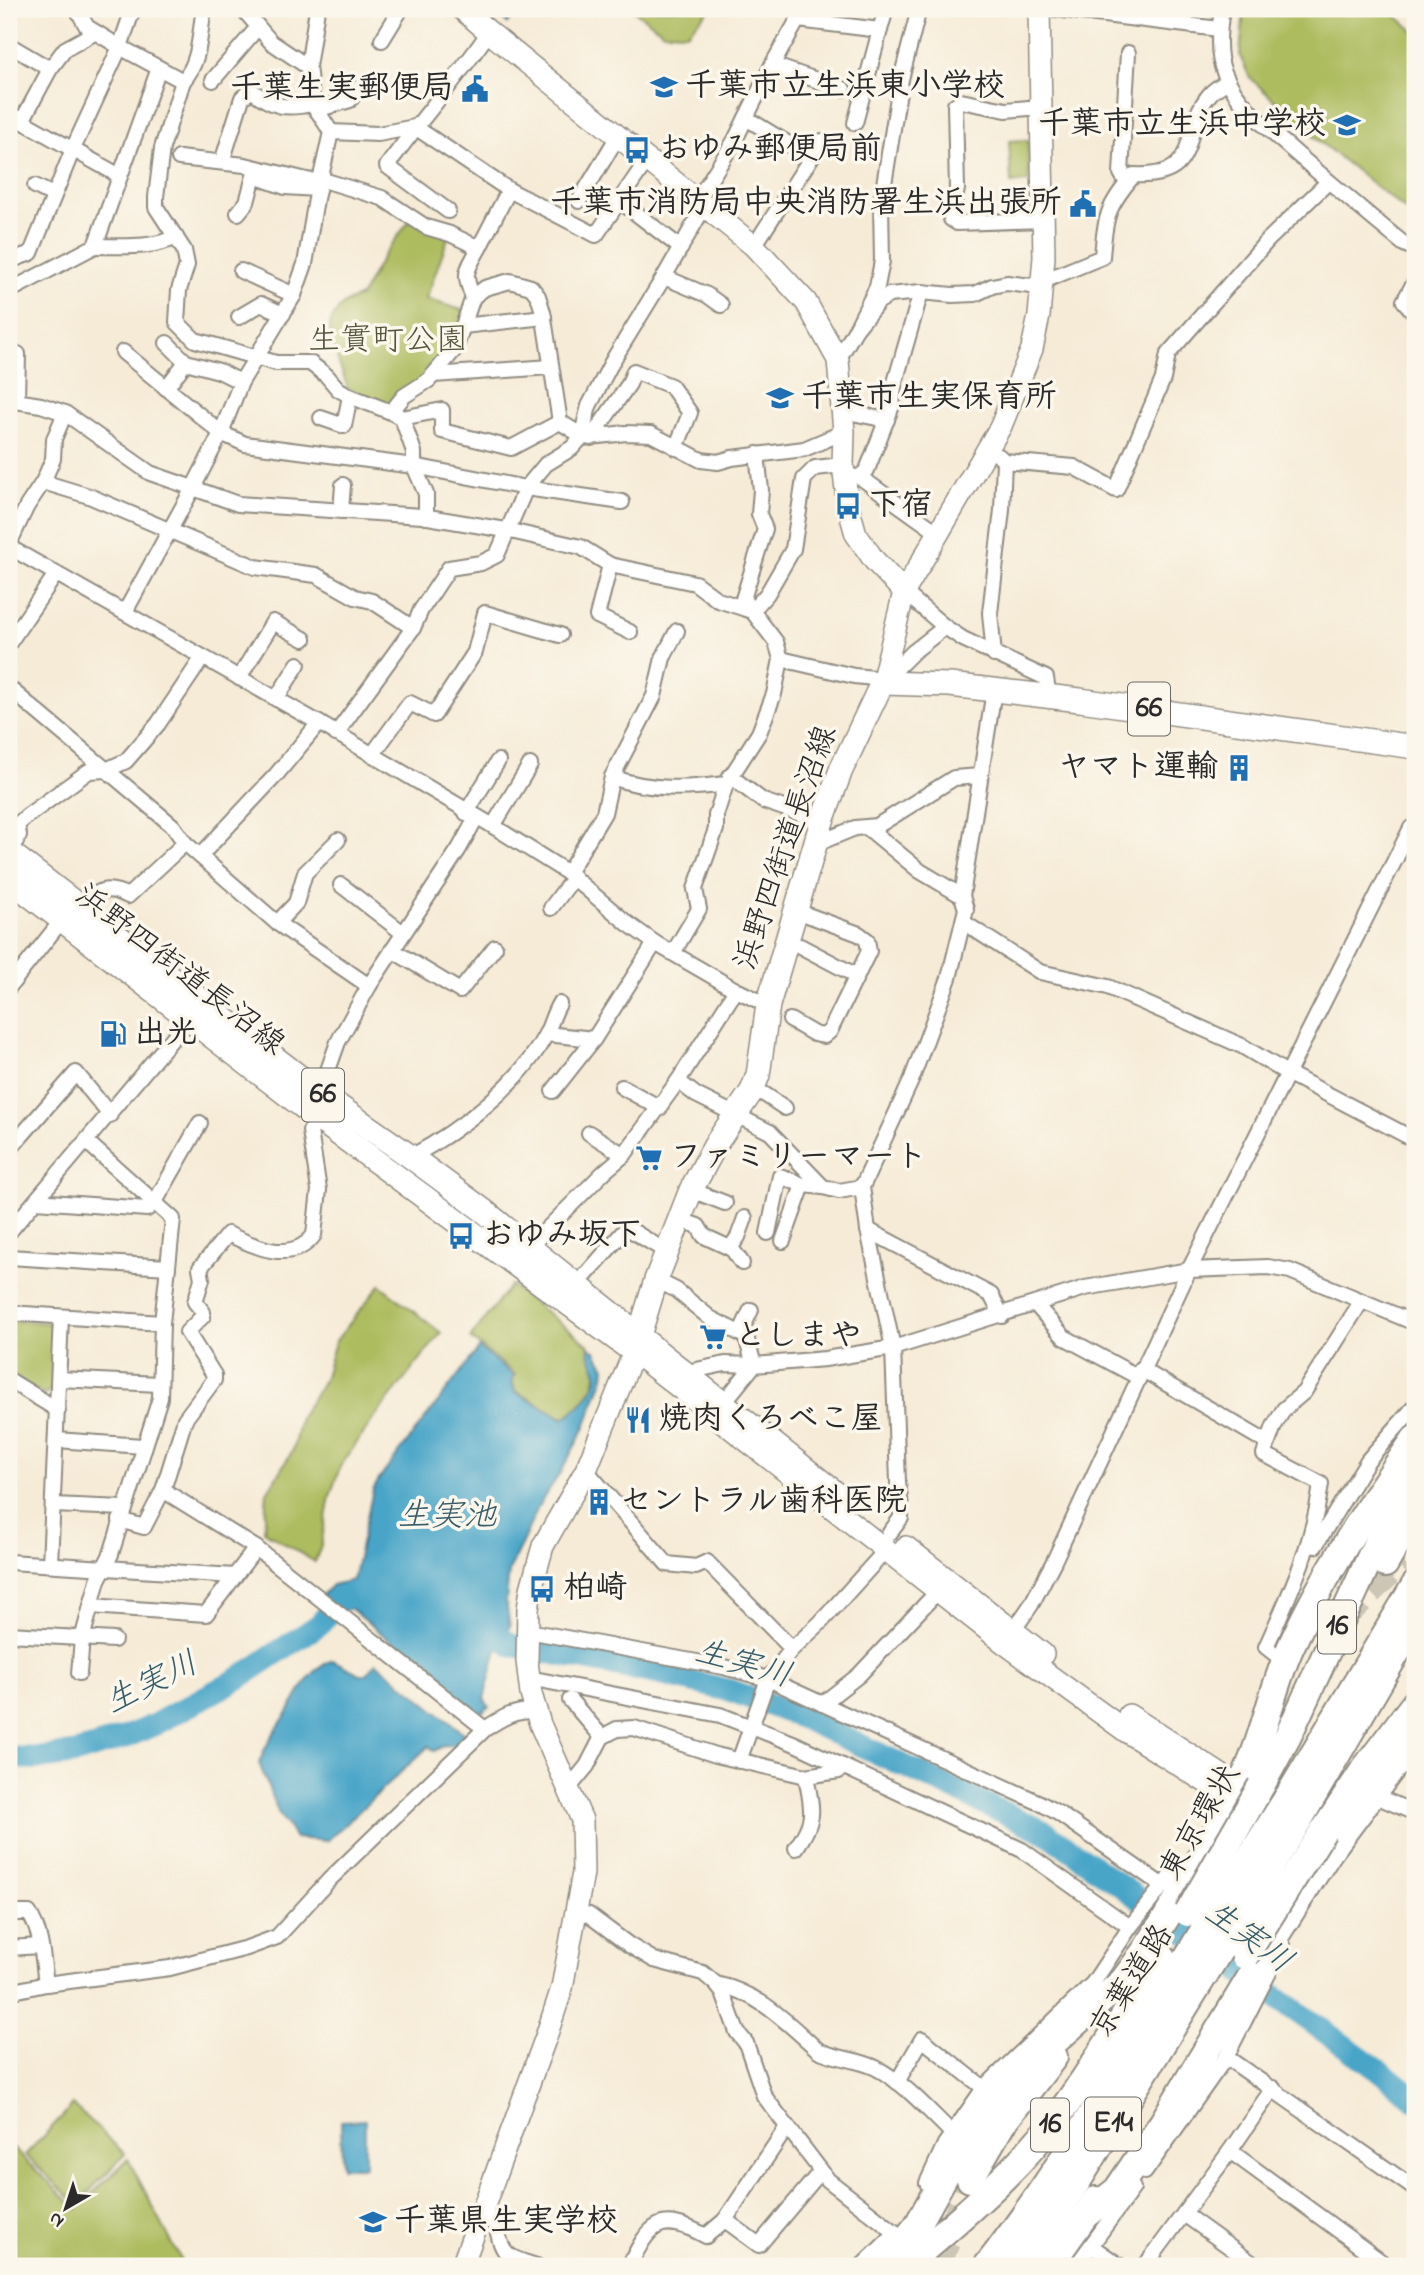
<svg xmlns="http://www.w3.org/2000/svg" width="1424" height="2275" viewBox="0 0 1424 2275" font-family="'Indie Flower','Klee One',sans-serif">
<rect width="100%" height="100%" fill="#fbf7ec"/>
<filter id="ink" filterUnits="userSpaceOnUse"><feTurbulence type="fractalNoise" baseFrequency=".0143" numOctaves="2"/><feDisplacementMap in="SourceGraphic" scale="14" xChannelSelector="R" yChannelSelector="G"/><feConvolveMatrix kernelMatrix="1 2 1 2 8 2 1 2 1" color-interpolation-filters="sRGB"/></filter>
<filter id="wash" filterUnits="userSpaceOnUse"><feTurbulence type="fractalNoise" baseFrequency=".00686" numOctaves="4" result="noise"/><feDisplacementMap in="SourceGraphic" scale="28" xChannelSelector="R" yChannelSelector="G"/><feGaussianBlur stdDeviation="1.57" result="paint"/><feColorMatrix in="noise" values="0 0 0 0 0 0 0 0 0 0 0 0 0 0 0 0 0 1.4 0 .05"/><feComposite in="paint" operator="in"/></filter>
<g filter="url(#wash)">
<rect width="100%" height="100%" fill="#f6ebd7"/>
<g fill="#adbc5f" stroke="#6c7445" stroke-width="2">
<path d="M632,9H710L687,33L663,32Z"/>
<path d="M1244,9H1388L1415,32V215H1412L1320,142L1250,78L1240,56Z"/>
<path d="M1028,140L1029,182L1011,183L1009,141Z"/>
<path d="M410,220L449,235L426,299L465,311L451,346L439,365L390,409L348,389C345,378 328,338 329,330C331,312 345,301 361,296L383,256Z"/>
<path d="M380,1285L441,1333L374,1418L340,1467L330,1496L321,1545L315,1562L264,1531L267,1492L293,1450L300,1418L324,1380L335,1342Z"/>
<path d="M511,1285L589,1345C587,1356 595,1361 596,1372C597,1389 577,1410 563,1418L515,1390L512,1381L515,1374L470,1338Z"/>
<path d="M9,1320L48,1323L56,1331L54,1387L44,1395L9,1373Z"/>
<path d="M73,2105L125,2154L77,2204L25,2155Z"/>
<path d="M9,2145L77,2209L128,2159L184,2266H9Z"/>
</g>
<g fill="#4aa5c8" stroke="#3a687a" stroke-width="2">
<path d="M491,9H519L507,23Z"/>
<path d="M589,1347L595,1351L605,1367L604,1377L584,1429L561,1472L540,1503L509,1571L506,1601L510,1627L502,1631L484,1699L489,1707L481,1713L458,1700L457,1695L350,1608L342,1612L321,1596L332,1585L353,1580L373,1490L380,1478L479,1348L514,1376L512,1382L515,1392L563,1419C576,1411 597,1391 597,1374C596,1364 587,1358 589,1347Z"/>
<path d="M332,1660L360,1674H367L376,1663L467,1736L457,1746L445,1745L434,1751L429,1746L327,1841L295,1838L278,1812L259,1763C267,1742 274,1733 286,1715C302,1692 305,1674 332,1660Z"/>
<path d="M365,2120V2167H342L341,2121Z"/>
</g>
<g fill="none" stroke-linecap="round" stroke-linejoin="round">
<g stroke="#4aa5c8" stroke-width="23">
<path d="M476,1621L511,1645L659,1674L732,1691L803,1718L1047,1833L1388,2077L1415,2099"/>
<path d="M9,1758H42L77,1753L126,1737L154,1725L239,1678L320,1624L341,1598L349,1597"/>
</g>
</g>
</g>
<g filter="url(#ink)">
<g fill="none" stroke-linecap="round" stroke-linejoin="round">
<g stroke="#cdc5b5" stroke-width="26" stroke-dasharray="26 13" stroke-linecap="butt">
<path d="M1342,1619L1402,1561"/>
<path d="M938,2266L970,2179"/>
</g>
<defs>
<g id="street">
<path d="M133,9L120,47L183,81C201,61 199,34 204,9"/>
<path d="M243,9L271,42L308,67"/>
<path d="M317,9L308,67L313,104L331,132L378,134L415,127L509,190"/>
<path d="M1055,9L1219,29"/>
<path d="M1222,9C1219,28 1216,54 1224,72C1237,106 1271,131 1298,155C1333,185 1368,215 1404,244L1415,249"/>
<path d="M798,20L880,30L886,9"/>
<path d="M382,40L401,9"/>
<path d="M9,45L50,69"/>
<path d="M772,65L843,89"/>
<path d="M213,80L258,27"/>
<path d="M183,81L162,148L156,197V207L184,250L187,265L179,290L177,322L195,340L206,343L276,363H310L327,376L338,389L350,396L391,412L402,418L414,452V466L426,494V517"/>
<path d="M1041,107L1006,110L961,101L955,105L957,189L951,215V219L957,223L1044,220"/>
<path d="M316,110L350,100L361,86"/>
<path d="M9,114L22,121L50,69L65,49L94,33"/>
<path d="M746,118L810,157"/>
<path d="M22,121L120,176"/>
<path d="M855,123L880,30"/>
<path d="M331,132L316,199L305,264L294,295L241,382L221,433L193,488L238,504L422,516L506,530L581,547L610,565L597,616L630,632"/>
<path d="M179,158L245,165L311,181L320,179L382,198L426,227L450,234L479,248L509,190L596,235L648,159"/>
<path d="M222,162L242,98L251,90C274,108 285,109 313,104"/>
<path d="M1127,183L1121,173L1128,53"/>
<path d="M35,186L53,195"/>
<path d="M698,199L735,140L772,65L804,9"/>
<path d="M579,201L618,136"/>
<path d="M620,201L681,248"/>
<path d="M448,211L387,166C420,120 457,79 489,32"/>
<path d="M238,213L247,202L254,176L285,187L317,189"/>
<path d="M95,246C121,246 153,249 176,237"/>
<path d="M754,246L822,141"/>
<path d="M9,261L31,253L73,149L120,47L87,27L77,9"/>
<path d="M241,271L294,295"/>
<path d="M664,277L705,205"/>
<path d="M1415,281L1404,301L1415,314"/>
<path d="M9,291L95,246L159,68"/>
<path d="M473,297C462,272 467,271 479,248"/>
<path d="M239,317L261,304L283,314"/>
<path d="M463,326L544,317"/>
<path d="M856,329L878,302L889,295L921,292L952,295L975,294L992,286L1007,283L1031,286L1102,257C1105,217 1107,206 1134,175C1205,178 1178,131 1210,94C1214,89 1222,85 1228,81"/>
<path d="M167,343L186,362L219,371L241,382"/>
<path d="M123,352L221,433L245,444L414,466L526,488L622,502"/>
<path d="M9,354H18L17,400"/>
<path d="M838,360L856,329L877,287L882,261L881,203L901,79L919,9"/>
<path d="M433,375L551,367"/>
<path d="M166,388L186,362"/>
<path d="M9,400L41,405L65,413"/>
<path d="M842,411L887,420"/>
<path d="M391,412L404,396L429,380L455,349L473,297L485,288L510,281L531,287L538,296L543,312L560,422L576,432L581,438L626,433L651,434L701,460L718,462L732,458L804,449L844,432"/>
<path d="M321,418L344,426L350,396"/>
<path d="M402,418L442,410V431L511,448L560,422"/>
<path d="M591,438L629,384L634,371L671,386L690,413L676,448"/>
<path d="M1004,461L1074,467L1116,490L1163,379L1168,354L1268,240L1328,182"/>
<path d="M845,476L860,477L867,470L892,406L894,386L921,292"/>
<path d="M860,477L937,532"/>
<path d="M341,511L343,485"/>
<path d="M9,544L27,506L43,482"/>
<path d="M9,547L319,723L493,826L568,873L627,923L655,943L736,990L768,1005"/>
<path d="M610,565L695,583L718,600L752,611L767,594L793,549L804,479L815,468L843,465"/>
<path d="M904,592L945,627L963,639L1046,678L1049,698"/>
<path d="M125,612L193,488L150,473L65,413L54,439L53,459L43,482L89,496L255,567L316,575L355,597L372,601L413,628"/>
<path d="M9,643L56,574"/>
<path d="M994,655L990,613L1002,510L1004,461L999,456"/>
<path d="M781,659L854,676L874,678L882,683L913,652L945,627"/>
<path d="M239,678L273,622L304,639"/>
<path d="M9,688L173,826L185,843L277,923L369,986"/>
<path d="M276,699L298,664"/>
<path d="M336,734L413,628L421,610L449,568L481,563L497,555L526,488L546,464L572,448L581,438L589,406L613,360L664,277L707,295L721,305"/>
<path d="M372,755L410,703L434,715L475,652L485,613L560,635"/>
<path d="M730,776L763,801L822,821"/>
<path d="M612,777C649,791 688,789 726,784"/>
<path d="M466,813L498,761"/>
<path d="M493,826L530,765"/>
<path d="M868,828L920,871L962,896"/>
<path d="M816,844L855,828L877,826L954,778L980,776"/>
<path d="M10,853L19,835L17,825L27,816L89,771L106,770L126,761L158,724L203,657"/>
<path d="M200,856L276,775L319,723"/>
<path d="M568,873L604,813L612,777L654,696L663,658L677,631"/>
<path d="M341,885L403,933"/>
<path d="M81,908C95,890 107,885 128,896L185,843"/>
<path d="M551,908L574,877"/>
<path d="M963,922L1040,972L1108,987L1242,1046L1287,1073L1415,1140"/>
<path d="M277,923L296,903L305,873L338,840"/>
<path d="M800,946L857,976"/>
<path d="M392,950L460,991L495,947"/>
<path d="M673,953L699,909L695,889L716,829V815L726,784L759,733L774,694L781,659L776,642L743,599L765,529L759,514L761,490L757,454"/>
<path d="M9,987L62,920"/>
<path d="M790,1020L814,1034L824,1036L830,1031L869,951L867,940L859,934L794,910"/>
<path d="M546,1034L594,1039"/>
<path d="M678,1081L696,1095L770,1132L823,1187L839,1191L862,1187"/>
<path d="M622,1087L660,1108"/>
<path d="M553,1091L594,1039L655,943"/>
<path d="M752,1091L764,1094L785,1108"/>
<path d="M320,1093L338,1042L369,986L459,849L476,818"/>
<path d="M589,1133L624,1155"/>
<path d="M9,1150L76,1073L110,1115"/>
<path d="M411,1157C460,1130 520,1085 546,1034C551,1024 553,1014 559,1004"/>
<path d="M691,1190L725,1203"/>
<path d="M36,1201L147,1209L155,1202L200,1123"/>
<path d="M678,1219L698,1226L704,1236L732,1249L742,1263"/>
<path d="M868,1230L991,1295L1002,1316"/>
<path d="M9,1232L193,1014"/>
<path d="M768,1233L780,1176L803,1185L823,1187"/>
<path d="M783,1241L803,1185"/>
<path d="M528,1248L604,1172L624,1155L678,1081L736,990"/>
<path d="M730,1248L738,1237L745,1218"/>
<path d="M9,1257L168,1267"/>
<path d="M656,1280L676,1290L710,1318L743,1335L747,1340L754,1365L725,1364L687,1372"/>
<path d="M576,1286L625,1230L629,1229L667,1252"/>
<path d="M1036,1305L1064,1337L1138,1377"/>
<path d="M9,1313L162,1323"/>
<path d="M743,1335V1327L751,1310"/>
<path d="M1141,1369L1268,1443"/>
<path d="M59,1379L159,1384"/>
<path d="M9,1380L58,1410"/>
<path d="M724,1402L754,1365L825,1359L893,1348L1085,1288L1189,1270L1268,1267L1290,1271L1415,1323"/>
<path d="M56,1440L143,1446"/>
<path d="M586,1470L667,1564L696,1567L707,1562L792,1649"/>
<path d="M163,1490L256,1548L485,1729"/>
<path d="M53,1505L124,1508"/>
<path d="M120,1520L144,1527L163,1490L185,1419L214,1380V1375L187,1332L203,1316V1312L195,1302L202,1279L200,1268L228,1234C253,1246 292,1265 314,1235L319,1190L310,1131L320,1120"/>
<path d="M889,1534L901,1518V1507L898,1482L893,1348L868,1230L862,1187L911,1081L949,978L966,909L962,896L994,690"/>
<path d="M1315,1546L1368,1460L1415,1406"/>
<path d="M9,1562L235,1576"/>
<path d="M50,1564L61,1317"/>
<path d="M91,1606L206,1614L256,1548"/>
<path d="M528,1631L724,1667L768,1679L1040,1803L1058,1813L1163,1886"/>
<path d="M1013,1631L1031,1605L1054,1561L1189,1270L1411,828L1415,831"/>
<path d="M9,1634L114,1640"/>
<path d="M1284,1661L1266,1647C1291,1591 1313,1546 1321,1484L1264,1454L1274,1426L1284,1409L1304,1392L1361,1302"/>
<path d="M79,1673L82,1639L98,1580L111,1554L160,1398L162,1323L173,1219L87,1142"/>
<path d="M529,1678L720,1715L793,1743L1022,1850L1130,1927"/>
<path d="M570,1700L602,1737"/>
<path d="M822,1704L859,1675L938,1591"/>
<path d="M739,1761L768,1679L792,1649L820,1623L886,1550"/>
<path d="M568,1789L587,1766L602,1737L617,1729L634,1728L716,1755L806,1776L839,1771L843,1766"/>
<path d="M1371,1794L1415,1813"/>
<path d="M796,1848C817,1818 812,1810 806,1776"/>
<path d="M9,1913H29C42,1932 43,1962 46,1984"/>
<path d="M577,1913L589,1915L629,1945L654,1960L703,1973L716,1984L723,1993L737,2032L746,2043L764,2096L828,2180L896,2233"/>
<path d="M9,1948L40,1946"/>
<path d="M716,1984C760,1993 786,2022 818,2050C836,2059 858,2059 876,2068C905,2083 929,2111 952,2133"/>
<path d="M9,1992L46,1984L170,1968L247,1948L277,1937L330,1879L485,1729C503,1717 515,1710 536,1711"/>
<path d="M1226,2057L1415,2189"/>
<path d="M897,2082L922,2039L984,2088"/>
<path d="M1230,2151L1387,2266"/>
<path d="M1145,2172L1226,2057L1283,1945"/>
<path d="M927,2183L945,2144L984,2088L1093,1983L1130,1927L1176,1869C1184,1863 1189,1866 1196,1872"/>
<path d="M482,2212C503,2223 494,2236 505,2251C511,2260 528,2263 537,2266"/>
<path d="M1184,2214L1256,2266"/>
<path d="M725,2220L759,2245L821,2171"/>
<path d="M1091,2246L1120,2266"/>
<path d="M629,2266C650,2224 659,2211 706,2236L725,2220L787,2127"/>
<path d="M862,2266L896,2233"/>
<path d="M1076,2266L1133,2188"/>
<path d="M1145,2266L1230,2151L1273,2088"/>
</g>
<g id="secondary">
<path d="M462,9L489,32L754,246L806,302L838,360L844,432L843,465L848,506L856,534L874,560L904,592"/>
<path d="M882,683L904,592L1001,426L1032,349L1039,316L1044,257L1039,9"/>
<path d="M640,1336L847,1501"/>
<path d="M906,1547L1043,1654"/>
<path d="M1129,1715L1252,1795"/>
<path d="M462,2266L547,2034L562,1988L583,1873L582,1820L540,1724L531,1694L527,1661L528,1609L531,1589L543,1546L586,1470L634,1352L1003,1642L1127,1732L1245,1807"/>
</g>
<g id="primary">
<path d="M9,852L328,1099L411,1157L484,1211L640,1336"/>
<path d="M9,879L320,1120L634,1352L656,1280L691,1190L717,1142L752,1091L758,1075L768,1005L822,821L841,770L882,683L950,685L1080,700L1415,747"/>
</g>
<g id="highway">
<path d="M1385,1564L1415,1512"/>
<path d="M1261,1786L1288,1736L1381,1534L1415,1470"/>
<path d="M1286,1800L1415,1585"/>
<path d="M1303,1813L1415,1621"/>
<path d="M1325,1829L1363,1771L1415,1703"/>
<path d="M970,2179L1002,2124L1054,2057"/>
<path d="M1088,2213L1117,2190L1163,2122L1276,1935L1329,1852L1392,1768L1415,1745"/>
<path d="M884,2266L917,2226L969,2132L1000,2090L1123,1981C1158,1936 1186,1885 1213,1836C1227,1811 1242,1786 1252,1760C1267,1722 1275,1680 1292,1644C1325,1572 1370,1504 1415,1439"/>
<path d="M905,2266C960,2218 1017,2172 1060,2113C1098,2063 1128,2008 1162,1956"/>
<path d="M987,2266C1069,2160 1135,2042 1205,1928"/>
<path d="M1019,2266L1079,2179L1226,1940"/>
<path d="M1049,2266L1096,2200"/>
</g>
</defs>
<use href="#street" stroke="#908b81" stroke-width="18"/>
<use href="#secondary" stroke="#908b81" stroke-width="24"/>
<use href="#primary" stroke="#908b81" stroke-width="26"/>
<use href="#highway" stroke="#908b81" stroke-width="30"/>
<use href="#street" stroke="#fff" stroke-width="14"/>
<use href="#secondary" stroke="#fff" stroke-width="21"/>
<use href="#primary" stroke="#fff" stroke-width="23"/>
<use href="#highway" stroke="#fff" stroke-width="26"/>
<defs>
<g id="highway-bridge">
<path d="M1188,1913L1261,1786"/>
<path d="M1205,1928L1286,1800"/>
<path d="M1226,1940L1303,1813"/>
<path d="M1245,1956L1323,1831"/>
</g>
</defs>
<use href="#highway-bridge" stroke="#908b81" stroke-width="30" stroke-linecap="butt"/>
<use href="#highway-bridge" stroke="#fff" stroke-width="26"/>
</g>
</g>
<defs>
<symbol id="school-bare" viewBox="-9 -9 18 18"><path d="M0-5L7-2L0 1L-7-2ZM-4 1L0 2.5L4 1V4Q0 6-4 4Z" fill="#1f6fb2" stroke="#fbf7ec" stroke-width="2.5" paint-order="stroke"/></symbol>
<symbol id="civic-bare" viewBox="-9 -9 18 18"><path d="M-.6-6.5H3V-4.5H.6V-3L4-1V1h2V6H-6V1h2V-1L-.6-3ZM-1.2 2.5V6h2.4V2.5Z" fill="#1f6fb2" stroke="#fbf7ec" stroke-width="2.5" paint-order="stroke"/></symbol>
<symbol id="bus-bare" viewBox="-9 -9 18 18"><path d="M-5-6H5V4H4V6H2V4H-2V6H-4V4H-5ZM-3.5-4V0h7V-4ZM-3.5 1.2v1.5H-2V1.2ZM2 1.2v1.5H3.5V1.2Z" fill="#1f6fb2" stroke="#fbf7ec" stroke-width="2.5" paint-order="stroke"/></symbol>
<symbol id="building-bare" viewBox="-9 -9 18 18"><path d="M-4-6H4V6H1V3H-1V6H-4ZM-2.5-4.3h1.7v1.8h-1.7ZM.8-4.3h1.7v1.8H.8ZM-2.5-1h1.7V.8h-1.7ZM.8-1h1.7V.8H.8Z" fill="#1f6fb2" stroke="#fbf7ec" stroke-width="2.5" paint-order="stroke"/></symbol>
<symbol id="fuel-bare" viewBox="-9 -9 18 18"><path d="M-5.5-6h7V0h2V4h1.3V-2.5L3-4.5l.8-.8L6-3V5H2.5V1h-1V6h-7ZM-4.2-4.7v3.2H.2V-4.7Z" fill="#1f6fb2" stroke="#fbf7ec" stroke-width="2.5" paint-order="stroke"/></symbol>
<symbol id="supermarket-bare" viewBox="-9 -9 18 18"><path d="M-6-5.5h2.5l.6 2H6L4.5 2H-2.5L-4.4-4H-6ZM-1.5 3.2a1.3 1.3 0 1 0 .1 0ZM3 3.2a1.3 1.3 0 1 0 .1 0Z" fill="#1f6fb2" stroke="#fbf7ec" stroke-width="2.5" paint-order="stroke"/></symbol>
<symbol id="restaurant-bare" viewBox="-9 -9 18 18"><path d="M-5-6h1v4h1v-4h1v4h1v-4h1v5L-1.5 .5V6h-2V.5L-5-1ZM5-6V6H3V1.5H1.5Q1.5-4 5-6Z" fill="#1f6fb2" stroke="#fbf7ec" stroke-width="2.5" paint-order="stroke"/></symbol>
</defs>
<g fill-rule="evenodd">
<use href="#school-bare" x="645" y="68" width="38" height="38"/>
<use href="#civic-bare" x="456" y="70" width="38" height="38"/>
<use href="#school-bare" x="1328" y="106" width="38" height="38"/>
<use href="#bus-bare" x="618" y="131" width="38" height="38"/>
<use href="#civic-bare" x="1064" y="185" width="38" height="38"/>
<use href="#school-bare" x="761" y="379" width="38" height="38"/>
<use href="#bus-bare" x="829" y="487" width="38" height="38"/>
<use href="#building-bare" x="1220" y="749" width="38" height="38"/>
<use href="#fuel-bare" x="94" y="1015" width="38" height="38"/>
<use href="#supermarket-bare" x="630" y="1139" width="38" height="38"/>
<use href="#bus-bare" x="442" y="1217" width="38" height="38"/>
<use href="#supermarket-bare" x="694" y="1318" width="38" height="38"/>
<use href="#restaurant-bare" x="619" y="1401" width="38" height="38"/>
<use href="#building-bare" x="580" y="1483" width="38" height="38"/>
<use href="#bus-bare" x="523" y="1570" width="38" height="38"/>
<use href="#school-bare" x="354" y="2203" width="38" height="38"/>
</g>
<g text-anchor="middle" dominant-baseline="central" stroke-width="7" stroke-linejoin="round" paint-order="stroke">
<g fill="#fbf7ec" stroke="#696865" stroke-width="2">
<rect x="1128" y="682.5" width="42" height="53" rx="5"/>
<rect x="302" y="1068.5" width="42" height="53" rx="5"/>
<rect x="1318" y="1600.5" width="38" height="53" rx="5"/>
<rect x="1085" y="2097.5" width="56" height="53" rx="5"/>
<rect x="1031" y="2098.5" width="38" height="53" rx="5"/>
</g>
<g font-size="30" font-weight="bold" fill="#2b2b2b">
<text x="1149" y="709">66</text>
<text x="323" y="1095">66</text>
<text x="1337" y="1627">16</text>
<text x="1113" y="2124">E14</text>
<text x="1050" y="2125">16</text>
</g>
<g font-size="32" font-weight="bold" fill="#2b2b2b" stroke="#fbf7ec" text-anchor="start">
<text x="685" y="87">千葉市立生浜東小学校</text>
<text x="454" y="89" text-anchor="end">千葉生実郵便局</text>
<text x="1326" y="125" text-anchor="end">千葉市立生浜中学校</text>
<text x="658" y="150">おゆみ郵便局前</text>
<text x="1062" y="204" text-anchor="end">千葉市消防局中央消防署生浜出張所</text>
<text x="801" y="398">千葉市生実保育所</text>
<text x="869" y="506">下宿</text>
<text x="1218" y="768" text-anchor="end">ヤマト運輸</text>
<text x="134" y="1034">出光</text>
<text x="670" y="1158">ファミリーマート</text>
<text x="482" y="1236">おゆみ坂下</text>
<text x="734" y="1337">としまや</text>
<text x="659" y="1420">焼肉くろべこ屋</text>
<text x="620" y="1502">セントラル歯科医院</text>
<text x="563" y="1589">柏崎</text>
<text x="394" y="2222">千葉県生実学校</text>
</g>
<g font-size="32" fill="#52563b" stroke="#fbf7ec">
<text x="388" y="341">生實町公園</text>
</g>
<g font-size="32" fill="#2b2b2b" stroke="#fbf7ec">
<text transform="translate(787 848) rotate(-71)">浜野四街道長沼線</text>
<text transform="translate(179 971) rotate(38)">浜野四街道長沼線</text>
<text transform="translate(1201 1823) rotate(-60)">東京環状</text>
<text transform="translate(1133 1982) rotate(-58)">京葉道路</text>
</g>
<g font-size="33" font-style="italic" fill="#375c6a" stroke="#fbf7ec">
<text x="447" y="1517">生実池</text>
<text transform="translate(743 1665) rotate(16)">生実川</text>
<text transform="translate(152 1684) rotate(-26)">生実川</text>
<text transform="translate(1248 1938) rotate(36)">生実川</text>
</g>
</g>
<rect width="1424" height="2275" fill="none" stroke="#fbf7ec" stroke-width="35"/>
<g transform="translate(66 2208) rotate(219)" stroke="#fbf7ec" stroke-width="5" paint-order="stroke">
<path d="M0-5L12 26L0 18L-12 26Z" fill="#2b2b2b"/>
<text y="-10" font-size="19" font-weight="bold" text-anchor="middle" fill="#2b2b2b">N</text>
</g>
</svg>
